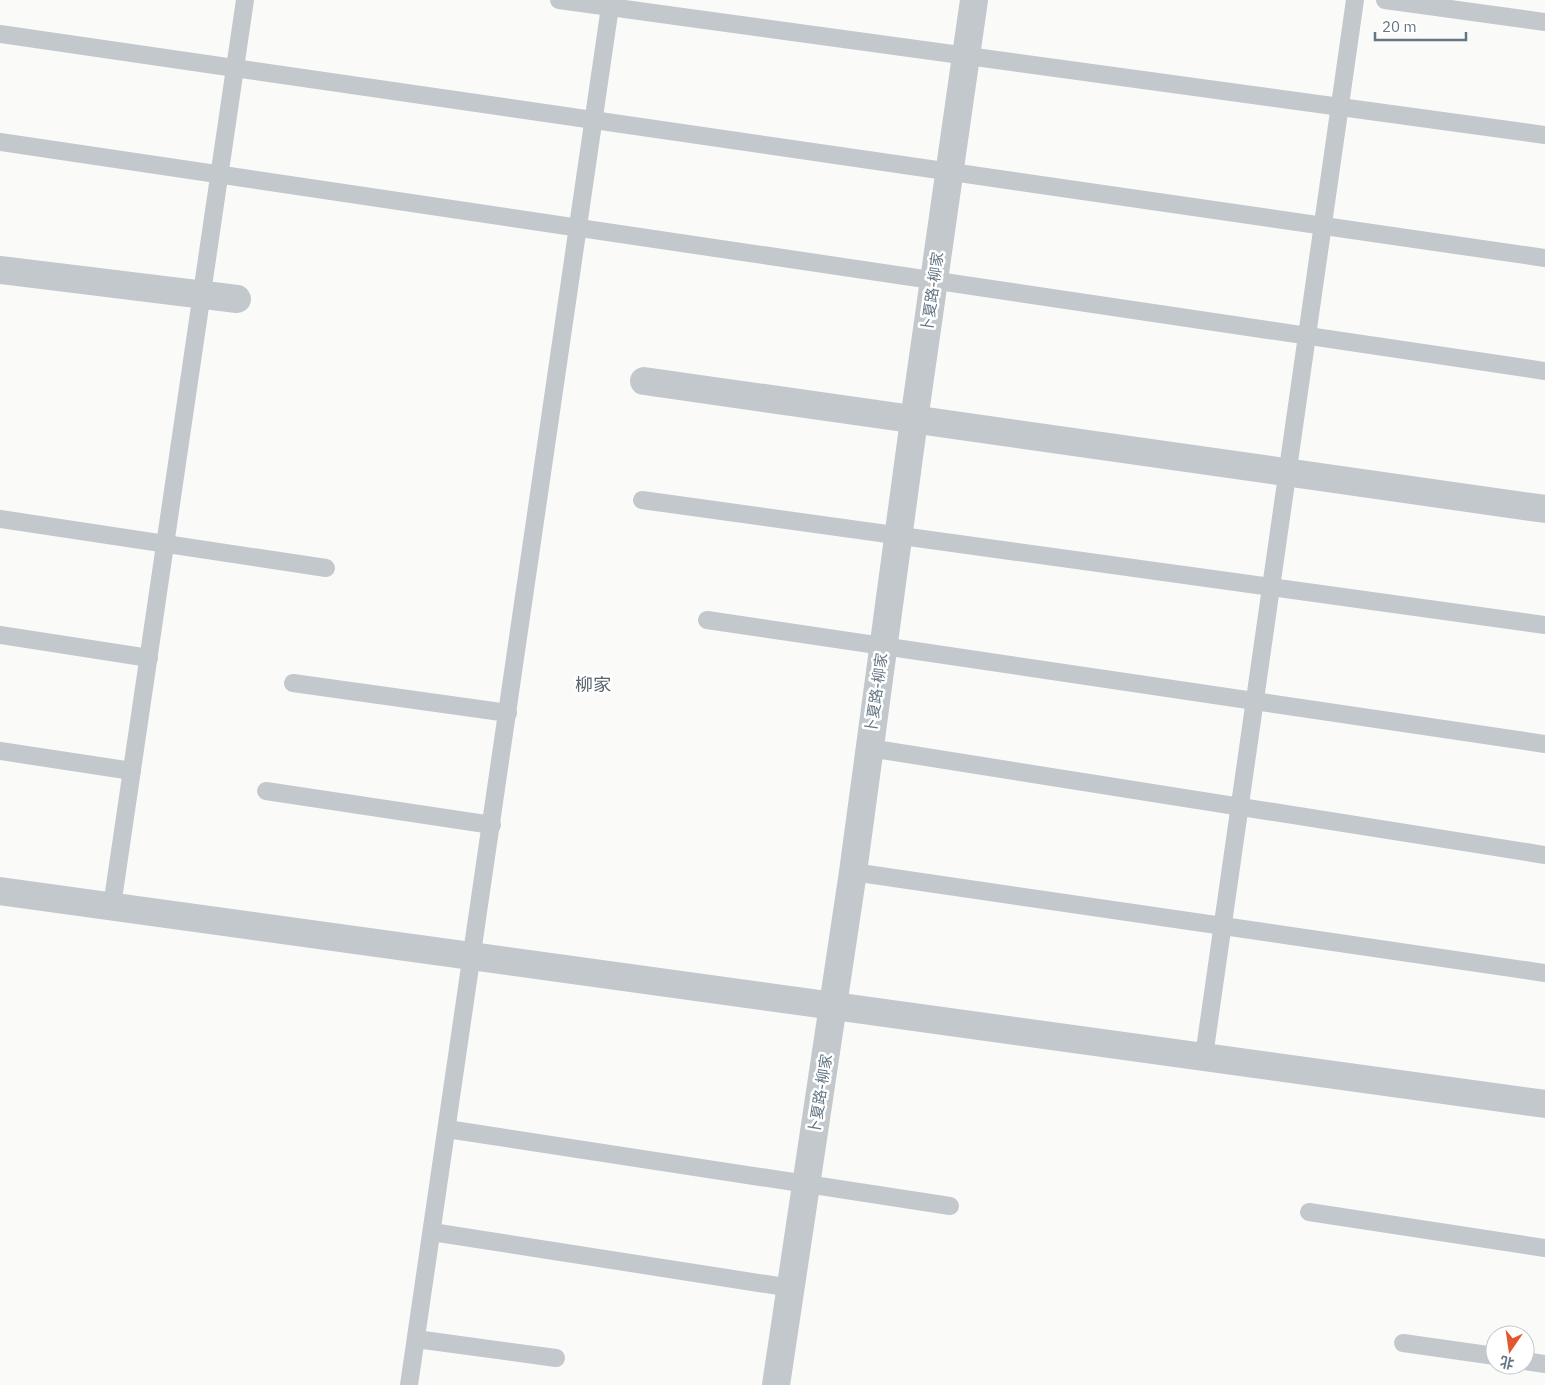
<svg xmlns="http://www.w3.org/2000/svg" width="1545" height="1385" viewBox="0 0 1545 1385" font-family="'IBM Plex Sans','Noto Sans SC',sans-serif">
<rect width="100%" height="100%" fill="#fafaf8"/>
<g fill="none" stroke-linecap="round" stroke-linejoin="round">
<g stroke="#c3c8cc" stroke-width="18">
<path d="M559,0L1545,135"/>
<path d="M1385,0L1545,22"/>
<path d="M0,34L1545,258"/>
<path d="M0,142L1545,371"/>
<path d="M642,500L1545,625"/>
<path d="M0,519L326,568"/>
<path d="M707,620L1545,744"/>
<path d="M0,635L149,658"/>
<path d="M293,683L508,713"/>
<path d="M869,748L1545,855"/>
<path d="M0,751L132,771"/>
<path d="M266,791L492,825"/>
<path d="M853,872L1545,973"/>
<path d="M112,906L245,0"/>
<path d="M1204,1056L1355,0"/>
<path d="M447,1129L950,1206"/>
<path d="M1309,1212L1545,1248"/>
<path d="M432,1232L791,1288"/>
<path d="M416,1339L556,1358"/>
<path d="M1403,1343L1495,1356"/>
<path d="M1525,1361L1545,1364"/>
<path d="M409,1385L611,0"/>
</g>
<g stroke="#c3c8cc" stroke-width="28">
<path d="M0,270L237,299"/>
<path d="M644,381L1545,509"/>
<path d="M0,891L1545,1104"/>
<path d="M776,1385L853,872L914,420L974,0"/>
</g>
</g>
<g text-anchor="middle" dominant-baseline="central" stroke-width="5" stroke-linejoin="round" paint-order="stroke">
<g font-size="15" fill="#657683" stroke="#fff">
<text transform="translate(932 292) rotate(-82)">卜夏路-柳家</text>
<text transform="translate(876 693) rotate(-82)">卜夏路-柳家</text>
<text transform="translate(820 1094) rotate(-81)">卜夏路-柳家</text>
</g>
<g font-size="18" fill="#57646e" stroke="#fff">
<text x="593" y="684">柳家</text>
</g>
</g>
<g transform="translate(1510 1350) rotate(193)"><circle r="24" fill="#ffffff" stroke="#c1c8cd"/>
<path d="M0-4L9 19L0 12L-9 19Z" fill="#e4572e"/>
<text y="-8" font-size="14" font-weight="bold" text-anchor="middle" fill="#657683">北</text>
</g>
<path d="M1375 32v8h91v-8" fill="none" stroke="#657683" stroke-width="2.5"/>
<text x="1382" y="32" font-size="15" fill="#657683" stroke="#ffffff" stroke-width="4" paint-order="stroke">20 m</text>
</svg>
